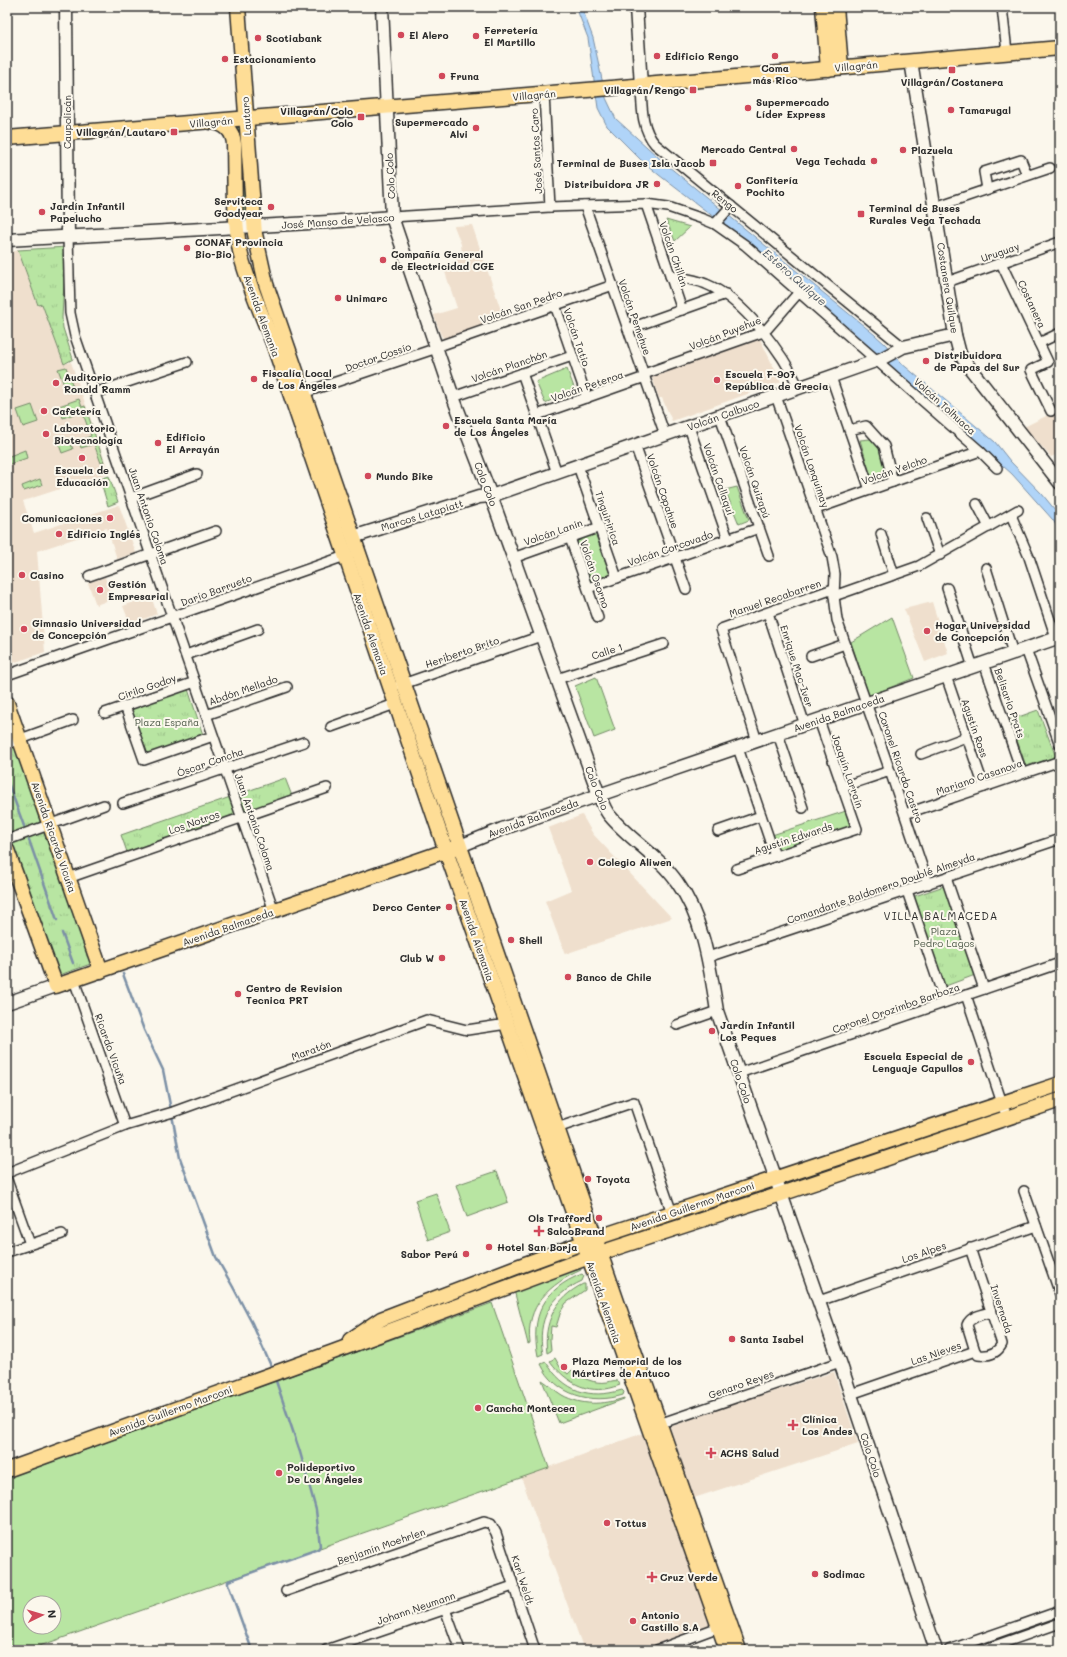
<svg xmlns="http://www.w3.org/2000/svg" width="1067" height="1657" viewBox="0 0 1067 1657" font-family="Mali,sans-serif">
<defs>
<pattern id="park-tufts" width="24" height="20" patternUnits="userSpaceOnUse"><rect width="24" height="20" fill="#b8e5a2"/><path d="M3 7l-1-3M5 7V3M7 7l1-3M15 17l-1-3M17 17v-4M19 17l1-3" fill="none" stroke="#9ec58c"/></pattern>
</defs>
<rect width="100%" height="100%" fill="#fbf7ec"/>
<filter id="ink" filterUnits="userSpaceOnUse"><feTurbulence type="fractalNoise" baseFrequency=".025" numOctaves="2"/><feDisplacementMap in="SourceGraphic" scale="8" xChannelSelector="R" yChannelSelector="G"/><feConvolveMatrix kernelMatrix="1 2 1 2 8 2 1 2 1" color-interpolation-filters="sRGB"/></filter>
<g filter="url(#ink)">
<g fill="#efdfcd">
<path d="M472,225L504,319L444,339L441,335L434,315L457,308L444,269L462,255L461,244L454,226Z"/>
<path d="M18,250L38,305L42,304L64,364L71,362L109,473L23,501L34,533L119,505L136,553L117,559L107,528L37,551L45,652L7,665V254Z"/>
<path d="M760,339L781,382L672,421L662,398H659L652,377Z"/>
<path d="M1060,409V453L1051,457L1024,427Z"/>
<path d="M105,577L112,599L96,605L88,583Z"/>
<path d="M151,596L157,614L130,624L123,606Z"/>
<path d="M932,602L948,653L925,662L904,609Z"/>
<path d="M582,815L593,834L672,918L565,954L545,901L571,890L548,828Z"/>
<path d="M834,1372L858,1444L694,1498L670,1427L727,1406Z"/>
<path d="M643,1433L711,1624L640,1650H584L521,1477Z"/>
</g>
<g fill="#b8e5a2" stroke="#728866" fill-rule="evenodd">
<path d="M242,127L248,215L242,216L234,128Z"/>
<path d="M666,220L690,227L675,241Z"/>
<path d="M66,367L74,390L67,393L58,369Z"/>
<path d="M567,369L575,390L545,403L536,382Z"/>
<path d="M79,399L82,407L85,406L104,462L101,463L94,444L81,448L79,441L91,436L82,411L63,418L59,406Z"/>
<path d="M32,405L38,422L23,427L17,410Z"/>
<path d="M870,439L881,449L887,479L872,480L860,440Z"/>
<path d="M25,450L27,458L7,465V457Z"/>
<path d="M40,479L42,485L24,491L22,486Z"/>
<path d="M737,487L749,520L739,524L725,490Z"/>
<path d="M595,533L610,574L591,582L576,540Z"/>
<path d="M892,617L914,678L869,696L851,642Z"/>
<path d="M596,677L615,730L594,738L575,686Z"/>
<path d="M846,811L852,827L778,851L772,835Z"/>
<path d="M995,1113L997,1118L801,1184L799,1178Z"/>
<path d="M497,1171L508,1202L467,1217L456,1185Z"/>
<path d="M436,1193L450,1232L428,1240L415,1200Z"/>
<path d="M580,1267L581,1270C550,1284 525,1306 530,1343L528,1344L514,1290Z"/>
<path d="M582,1274L584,1276L582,1281C551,1295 536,1320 543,1354L538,1356C530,1317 543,1289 582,1274Z"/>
<path d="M583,1284H585V1290L566,1303L561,1311L556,1327L551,1326L550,1339L551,1351L547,1353C543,1323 555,1298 583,1284Z"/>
<path d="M492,1303L549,1468L28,1650H7V1478ZM30,1603H54V1627H30Z"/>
<path d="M555,1358L560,1367L568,1374L572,1370C583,1379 594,1384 608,1382C612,1381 614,1380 618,1381L620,1385C591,1397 567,1384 550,1361Z"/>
<path d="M546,1362C564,1391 589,1400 622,1390L624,1392L623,1395C592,1405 555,1395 541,1364Z"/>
<path d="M542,1380C549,1384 555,1391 562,1395C582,1406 603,1405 624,1398V1399L559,1423Z"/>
</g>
<g fill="url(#park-tufts)" stroke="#728866">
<path d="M66,247L62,318L63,328L73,359L64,364L42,304L38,305L18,250Z"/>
<path d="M68,438L73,449L62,453L58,442Z"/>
<path d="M109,476L118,502L108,506L100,479Z"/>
<path d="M188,689L203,735L148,755L145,753L130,711L131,708Z"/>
<path d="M1038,710L1056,757L1026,766L1010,720Z"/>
<path d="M7,716L96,962L54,977L7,845Z"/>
<path d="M285,778L292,796L127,852L121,835Z"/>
<path d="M944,886L975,975L943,987L912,897Z"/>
</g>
<path fill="#b0d4f8" stroke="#7b90a6" d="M576,7L582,8L593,38L606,98L616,119L668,166L875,335L885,344L900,362L995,442L1010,461L1042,494L1060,516V532L1053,520L1012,474L929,400L873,350L736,234L659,175L641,160L607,126L598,108L588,38Z"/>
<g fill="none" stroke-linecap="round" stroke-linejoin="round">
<g stroke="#7b90a6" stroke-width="2.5">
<path d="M7,780L24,826"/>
<path d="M29,840L57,920"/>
<path d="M62,933L73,963"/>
<path d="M123,974L144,1030L163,1070L171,1110"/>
<path d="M172,1115L180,1158L216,1257L233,1287L252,1323L271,1366"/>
<path d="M252,1650L228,1584V1581L318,1549L320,1546L316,1510L300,1452L276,1381"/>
</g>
<defs>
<g id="street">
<path d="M1002,7L1007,52"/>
<path d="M641,86C642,106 641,128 655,144L903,347"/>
<path d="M544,94L550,207"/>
<path d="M987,189L984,172L1021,160L1027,175"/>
<path d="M646,204L682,310"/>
<path d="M585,206L665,435"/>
<path d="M935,207L1050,168"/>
<path d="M392,217L550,207L646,204L668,207L703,219L715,224L745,245L980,451L997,468"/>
<path d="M715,224L731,206"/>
<path d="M68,236L70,313L75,336L274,911"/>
<path d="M1001,263L1048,362L1031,370L1051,411"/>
<path d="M670,276C682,278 695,279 706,284C743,299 783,353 799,388"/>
<path d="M947,282L1060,242"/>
<path d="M555,305L587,398"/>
<path d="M628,329L726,294"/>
<path d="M1039,343L1060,333"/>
<path d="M436,347L613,285"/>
<path d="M522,373L557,473"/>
<path d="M644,374L763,332L767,329L800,291"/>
<path d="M831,377L870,490"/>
<path d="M95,393L187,362"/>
<path d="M303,393L437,348"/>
<path d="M776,396L832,557L835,574L834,596L837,620L890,771L928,884"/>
<path d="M453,397L572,356"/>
<path d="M537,415L645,377"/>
<path d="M720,416L769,556"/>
<path d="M689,427L728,539"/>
<path d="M849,430L866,426L884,446L893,482"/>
<path d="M635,445L686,589"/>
<path d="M578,466L617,578"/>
<path d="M131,498L197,474"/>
<path d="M977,504L989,527"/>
<path d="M816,509L980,451"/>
<path d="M1011,515L1029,557L1056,638"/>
<path d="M927,518L940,555"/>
<path d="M881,534L894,575"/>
<path d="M570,538L598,618"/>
<path d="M513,558L600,527"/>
<path d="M986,568L1013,653"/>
<path d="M89,576L216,531"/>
<path d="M588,588L759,528"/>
<path d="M947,588L973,667"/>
<path d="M834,596L919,566L1018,510"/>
<path d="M768,613L805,725"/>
<path d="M1026,649L1060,745"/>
<path d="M186,655L258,629"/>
<path d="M811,656L845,644"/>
<path d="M984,663L1022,773"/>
<path d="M7,675L345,556L347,552"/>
<path d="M946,676L984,787"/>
<path d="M557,679L664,644"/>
<path d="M400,685L541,636"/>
<path d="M125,706L144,760L213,736"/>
<path d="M105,713L195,682"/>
<path d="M206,715L287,687"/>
<path d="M331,727L395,704"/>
<path d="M778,734L803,808"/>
<path d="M757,741L721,629L833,589"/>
<path d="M7,744L73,720"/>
<path d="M738,748L775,856"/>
<path d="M921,754L966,737"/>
<path d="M842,787L890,771"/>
<path d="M123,803L304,742"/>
<path d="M905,814L1060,761"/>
<path d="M718,831L761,816"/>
<path d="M7,840L104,805"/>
<path d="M737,869L857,829L819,720"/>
<path d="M68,878L327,788"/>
<path d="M946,878L984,989"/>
<path d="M907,891L945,1002"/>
<path d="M708,957L1060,839"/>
<path d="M74,980L125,1126"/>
<path d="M966,995L1007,1118"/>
<path d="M677,1025L717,1011"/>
<path d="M739,1073L1060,963"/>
<path d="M557,1128L634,1102L672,1213"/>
<path d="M7,1173L125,1126L173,1112L427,1020L467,1030L507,1024"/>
<path d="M7,1180L30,1244"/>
<path d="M1024,1191L1060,1294"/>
<path d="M970,1248L1002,1344C997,1354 988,1356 978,1355L975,1351"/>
<path d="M7,1252L62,1234"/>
<path d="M819,1301L1036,1226"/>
<path d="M851,1394L975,1351L967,1325C970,1316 984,1314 992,1312"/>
<path d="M656,1425L840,1362"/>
<path d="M286,1591L484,1522L491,1524L496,1533L535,1650"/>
<path d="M445,1609L460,1650"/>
<path d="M326,1650L513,1586"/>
<path d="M657,1650L719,1627"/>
<path d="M949,1650L1060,1611"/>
<path d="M983,1650L1060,1623"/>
</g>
<g id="secondary">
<path d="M66,7L68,236"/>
<path d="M382,7L392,217L453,397L491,496L599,795C602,802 605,811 610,816C630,840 659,856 677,882C704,919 710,968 717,1011L840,1362L936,1650"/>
<path d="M636,7L641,86"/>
<path d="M911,61L955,335L960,354L969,367L1060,483"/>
<path d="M7,240L328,222L392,217"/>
<path d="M353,537L479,497L491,496L881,359L903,347L955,335"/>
<path d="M460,846L502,829L599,795L1060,637"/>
<path d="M7,1003L56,986"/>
</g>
<g id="primary">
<path d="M238,7L255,234L266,284L626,1328L739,1650"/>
<path d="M823,7L828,69"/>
<path d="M836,7L841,67"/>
<path d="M211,122C224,123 233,130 234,144C235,182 233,223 242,260C250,288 262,315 273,343L446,851L727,1650"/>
<path d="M7,138L611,88L1060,48"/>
<path d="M7,703L101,971"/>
<path d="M7,850L56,986L454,848"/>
<path d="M350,1340L381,1319L514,1268L599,1237L1060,1084"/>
<path d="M7,1470L333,1352L600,1253L781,1194L1060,1100"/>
</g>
</defs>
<use href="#street" stroke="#2b2b2b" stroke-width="12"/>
<use href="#secondary" stroke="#2b2b2b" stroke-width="15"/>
<use href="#primary" stroke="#2b2b2b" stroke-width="17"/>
<use href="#street" stroke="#fbf7ec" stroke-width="9"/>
<use href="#secondary" stroke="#fbf7ec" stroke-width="12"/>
<use href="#primary" stroke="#fedd96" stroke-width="14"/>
</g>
</g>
<g fill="#d1495b" stroke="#fbf7ec" stroke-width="1.5">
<circle cx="401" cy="35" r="4"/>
<circle cx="476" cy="36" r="4"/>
<circle cx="258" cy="38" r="4"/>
<circle cx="657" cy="56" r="4"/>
<circle cx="775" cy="56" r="4"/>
<circle cx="225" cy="59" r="4"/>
<rect x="948" y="66" width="8" height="8" rx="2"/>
<circle cx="442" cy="76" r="4"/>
<rect x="689" y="86" width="8" height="8" rx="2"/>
<circle cx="748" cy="108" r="4"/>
<circle cx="951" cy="110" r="4"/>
<rect x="357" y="113" width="8" height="8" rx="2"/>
<circle cx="476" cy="128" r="4"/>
<rect x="170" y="128" width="8" height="8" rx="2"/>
<circle cx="794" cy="149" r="4"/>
<circle cx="903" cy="150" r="4"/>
<circle cx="874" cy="161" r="4"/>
<rect x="709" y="159" width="8" height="8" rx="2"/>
<circle cx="657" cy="184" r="4"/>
<circle cx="738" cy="186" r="4"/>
<circle cx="271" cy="207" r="4"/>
<circle cx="42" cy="212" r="4"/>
<rect x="857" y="210" width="8" height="8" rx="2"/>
<circle cx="187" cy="248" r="4"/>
<circle cx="383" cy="260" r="4"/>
<circle cx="338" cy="298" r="4"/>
<circle cx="926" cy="361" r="4"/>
<circle cx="254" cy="379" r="4"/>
<circle cx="717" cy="380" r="4"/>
<circle cx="56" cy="383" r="4"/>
<circle cx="44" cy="411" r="4"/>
<circle cx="446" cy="426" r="4"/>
<circle cx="46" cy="434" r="4"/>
<circle cx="158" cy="443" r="4"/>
<circle cx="82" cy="458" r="4"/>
<circle cx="368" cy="476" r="4"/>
<circle cx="110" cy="518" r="4"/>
<circle cx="59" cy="534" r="4"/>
<circle cx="22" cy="575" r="4"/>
<circle cx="100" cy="590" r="4"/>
<circle cx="24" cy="629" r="4"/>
<circle cx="927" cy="631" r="4"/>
<circle cx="590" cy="862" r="4"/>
<circle cx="449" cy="907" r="4"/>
<circle cx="511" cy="940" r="4"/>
<circle cx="442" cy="958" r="4"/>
<circle cx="568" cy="977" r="4"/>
<circle cx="238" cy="994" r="4"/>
<circle cx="712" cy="1031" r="4"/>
<circle cx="971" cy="1062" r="4"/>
<circle cx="588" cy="1179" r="4"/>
<circle cx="599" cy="1218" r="4"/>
<path d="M537 1225h4v4h4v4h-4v4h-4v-4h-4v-4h4z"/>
<circle cx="489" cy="1247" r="4"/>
<circle cx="466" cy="1254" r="4"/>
<circle cx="732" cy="1339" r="4"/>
<circle cx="564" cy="1367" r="4"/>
<circle cx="478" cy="1408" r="4"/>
<path d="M791 1419h4v4h4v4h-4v4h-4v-4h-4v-4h4z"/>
<path d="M709 1447h4v4h4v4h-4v4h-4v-4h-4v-4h4z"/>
<circle cx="279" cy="1473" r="4"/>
<circle cx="607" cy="1523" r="4"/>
<circle cx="815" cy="1574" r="4"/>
<path d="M650 1571h4v4h4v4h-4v4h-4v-4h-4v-4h4z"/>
<circle cx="633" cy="1621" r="4"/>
</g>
<g text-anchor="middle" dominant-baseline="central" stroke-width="4" stroke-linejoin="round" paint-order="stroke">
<g font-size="10" font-weight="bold" fill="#2b2b2b" stroke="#fbf7ec" text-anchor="start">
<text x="484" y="30">Ferretería<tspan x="484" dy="12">El Martillo</tspan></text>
<text x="409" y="35">El Alero</text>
<text x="266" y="38">Scotiabank</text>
<text x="665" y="56">Edificio Rengo</text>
<text x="233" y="59">Estacionamiento</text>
<text x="775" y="68" text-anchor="middle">Coma<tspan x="775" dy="12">más Rico</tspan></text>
<text x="450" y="76">Fruna</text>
<text x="952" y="82" text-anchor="middle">Villagrán/Costanera</text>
<text x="685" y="90" text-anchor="end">Villagrán/Rengo</text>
<text x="756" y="102">Supermercado<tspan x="756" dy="12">Líder Express</tspan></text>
<text x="959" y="110">Tamarugal</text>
<text x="353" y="111" text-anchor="end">Villagrán/Colo<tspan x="353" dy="12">Colo</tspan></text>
<text x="468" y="122" text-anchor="end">Supermercado<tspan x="468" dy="12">Alvi</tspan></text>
<text x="166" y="132" text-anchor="end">Villagrán/Lautaro</text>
<text x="786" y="149" text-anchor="end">Mercado Central</text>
<text x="911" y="150">Plazuela</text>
<text x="866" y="161" text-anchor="end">Vega Techada</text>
<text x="705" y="163" text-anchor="end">Terminal de Buses Isla Jacob</text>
<text x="746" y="180">Confitería<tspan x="746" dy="12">Pochito</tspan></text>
<text x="649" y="184" text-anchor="end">Distribuidora JR</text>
<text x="263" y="201" text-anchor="end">Serviteca<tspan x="263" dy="12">Goodyear</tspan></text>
<text x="50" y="206">Jardín Infantil<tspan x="50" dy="12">Papelucho</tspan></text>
<text x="869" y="208">Terminal de Buses<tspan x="869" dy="12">Rurales Vega Techada</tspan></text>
<text x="195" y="242">CONAF Provincia<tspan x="195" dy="12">Bio-Bio</tspan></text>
<text x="391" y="254">Compañía General<tspan x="391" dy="12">de Electricidad CGE</tspan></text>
<text x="346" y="298">Unimarc</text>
<text x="934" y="355">Distribuidora<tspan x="934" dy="12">de Papas del Sur</tspan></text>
<text x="262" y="373">Fiscalía Local<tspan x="262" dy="12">de Los Ángeles</tspan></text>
<text x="725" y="374">Escuela F-907<tspan x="725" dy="12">República de Grecia</tspan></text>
<text x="64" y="377">Auditorio<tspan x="64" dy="12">Ronald Ramm</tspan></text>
<text x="52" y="411">Cafetería</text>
<text x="454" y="420">Escuela Santa María<tspan x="454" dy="12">de Los Ángeles</tspan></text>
<text x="54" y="428">Laboratorio<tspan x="54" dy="12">Biotecnología</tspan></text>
<text x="166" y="437">Edificio<tspan x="166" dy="12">El Arrayán</tspan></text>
<text x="82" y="470" text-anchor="middle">Escuela de<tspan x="82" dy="12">Educación</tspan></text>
<text x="376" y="476">Mundo Bike</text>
<text x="102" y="518" text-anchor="end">Comunicaciones</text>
<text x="67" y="534">Edificio Inglés</text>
<text x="30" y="575">Casino</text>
<text x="108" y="584">Gestión<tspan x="108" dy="12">Empresarial</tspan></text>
<text x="32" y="623">Gimnasio Universidad<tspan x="32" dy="12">de Concepción</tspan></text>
<text x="935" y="625">Hogar Universidad<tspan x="935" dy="12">de Concepción</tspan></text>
<text x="598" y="862">Colegio Aliwen</text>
<text x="441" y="907" text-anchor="end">Derco Center</text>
<text x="519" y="940">Shell</text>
<text x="434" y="958" text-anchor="end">Club W</text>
<text x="576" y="977">Banco de Chile</text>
<text x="246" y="988">Centro de Revision<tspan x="246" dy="12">Tecnica PRT</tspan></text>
<text x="720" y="1025">Jardín Infantil<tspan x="720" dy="12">Los Peques</tspan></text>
<text x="963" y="1056" text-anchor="end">Escuela Especial de<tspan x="963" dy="12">Lenguaje Capullos</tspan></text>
<text x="596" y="1179">Toyota</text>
<text x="591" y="1218" text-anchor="end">Ols Trafford</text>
<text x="547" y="1231">SalcoBrand</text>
<text x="497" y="1247">Hotel San Borja</text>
<text x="458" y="1254" text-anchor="end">Sabor Perú</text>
<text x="740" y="1339">Santa Isabel</text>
<text x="572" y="1361">Plaza Memorial de los<tspan x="572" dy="12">Mártires de Antuco</tspan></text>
<text x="486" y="1408">Cancha Montecea</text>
<text x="802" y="1419">Clínica<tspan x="802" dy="12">Los Andes</tspan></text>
<text x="720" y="1453">ACHS Salud</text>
<text x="287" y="1467">Polideportivo<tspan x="287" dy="12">De Los Ángeles</tspan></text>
<text x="615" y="1523">Tottus</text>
<text x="823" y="1574">Sodimac</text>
<text x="660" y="1577">Cruz Verde</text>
<text x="641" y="1615">Antonio<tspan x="641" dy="12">Castillo S.A</tspan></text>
</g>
<g font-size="10" fill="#2b2b2b" stroke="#fbf7ec">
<text transform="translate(856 66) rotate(-5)">Villagrán</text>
<text transform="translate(534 95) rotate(-5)">Villagrán</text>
<text transform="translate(246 116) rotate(-94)">Lautaro</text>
<text transform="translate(67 122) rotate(-90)">Caupolicán</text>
<text transform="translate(211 122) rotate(-5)">Villagrán</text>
<text transform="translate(536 151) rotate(-93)">José Santos Caro</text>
<text transform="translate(390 176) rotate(-93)">Colo Colo</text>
<text transform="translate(725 201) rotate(39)">Rengo</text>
<text transform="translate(338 221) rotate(-4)">José Manso de Velasco</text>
<text transform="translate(1000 252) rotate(-19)">Uruguay</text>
<text transform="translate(674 254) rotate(71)">Volcán Chillán</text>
<text transform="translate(948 288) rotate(81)">Costanera Quilque</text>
<text transform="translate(1032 304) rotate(65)">Costanera</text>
<text transform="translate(521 306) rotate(-19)">Volcán San Pedro</text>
<text transform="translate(262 316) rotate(70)">Avenida Alemania</text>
<text transform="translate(635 317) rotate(71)">Volcán Pemehue</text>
<text transform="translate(725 333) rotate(-21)">Volcán Puyehue</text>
<text transform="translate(577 337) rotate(71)">Volcán Tatio</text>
<text transform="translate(378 357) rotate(-19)">Doctor Cossío</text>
<text transform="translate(509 366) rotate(-19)">Volcán Planchón</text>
<text transform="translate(587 386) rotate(-19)">Volcán Peteroa</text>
<text transform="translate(945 406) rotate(42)">Volcán Tolhuaca</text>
<text transform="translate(723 415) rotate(-19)">Volcán Calbuco</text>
<text transform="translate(812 466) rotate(71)">Volcán Lonquimay</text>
<text transform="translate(894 470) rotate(-19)">Volcán Yelcho</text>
<text transform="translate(719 479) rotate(71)">Volcán Callaqui</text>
<text transform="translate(755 482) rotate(71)">Volcán Quizapú</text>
<text transform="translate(486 484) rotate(69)">Colo Colo</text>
<text transform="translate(663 491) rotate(71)">Volcán Copahue</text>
<text transform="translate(422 515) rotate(-17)">Marcos Latapiatt</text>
<text transform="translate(149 516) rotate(71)">Juan Antonio Coloma</text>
<text transform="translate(608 518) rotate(71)">Tinguiririca</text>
<text transform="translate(553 532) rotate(-19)">Volcán Lanin</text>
<text transform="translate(670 548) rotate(-19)">Volcán Corcovado</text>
<text transform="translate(595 574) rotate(71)">Volcán Osorno</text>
<text transform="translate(216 590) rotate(-20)">Darío Barrueto</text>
<text transform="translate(775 598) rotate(-19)">Manuel Recabarren</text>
<text transform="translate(371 634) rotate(71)">Avenida Alemania</text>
<text transform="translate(607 651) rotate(-18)">Calle 1</text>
<text transform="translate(462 652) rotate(-19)">Heriberto Brito</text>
<text transform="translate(797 666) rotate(72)">Enrique Mac-Iver</text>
<text transform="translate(147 687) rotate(-19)">Cirilo Godoy</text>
<text transform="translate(243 690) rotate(-19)">Abdón Mellado</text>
<text transform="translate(1010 703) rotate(71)">Belisario Prats</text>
<text transform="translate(839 713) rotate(-19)">Avenida Balmaceda</text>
<text transform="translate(975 728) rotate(71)">Agustín Ross</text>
<text transform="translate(210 762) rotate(-19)">Óscar Concha</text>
<text transform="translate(901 767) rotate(71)">Coronel Ricardo Castro</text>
<text transform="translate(848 771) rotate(71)">Joaquín Larraín</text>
<text transform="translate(979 777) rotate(-19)">Mariano Casanova</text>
<text transform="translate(597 788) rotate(68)">Colo Colo</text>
<text transform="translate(533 818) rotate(-20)">Avenida Balmaceda</text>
<text transform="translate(194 822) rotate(-19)">Los Notros</text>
<text transform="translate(255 822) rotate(71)">Juan Antonio Coloma</text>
<text transform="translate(54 837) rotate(71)">Avenida Ricardo Vicuña</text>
<text transform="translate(793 838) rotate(-18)">Agustín Edwards</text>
<text transform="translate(881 888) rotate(-19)">Comandante Baldomero Doublé Almeyda</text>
<text transform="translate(228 927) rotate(-19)">Avenida Balmaceda</text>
<text transform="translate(477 940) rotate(71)">Avenida Alemania</text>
<text transform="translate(896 1008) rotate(-19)">Coronel Orozimbo Barboza</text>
<text transform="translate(111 1049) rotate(70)">Ricardo Vicuña</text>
<text transform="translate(311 1050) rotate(-20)">Maratón</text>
<text transform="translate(741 1081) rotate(71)">Colo Colo</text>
<text transform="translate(692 1206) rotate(-19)">Avenida Guillermo Marconi</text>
<text transform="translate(924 1252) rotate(-19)">Los Alpes</text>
<text transform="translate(604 1302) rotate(71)">Avenida Alemania</text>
<text transform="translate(1002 1309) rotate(72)">Invernada</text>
<text transform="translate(936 1353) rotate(-19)">Las Nieves</text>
<text transform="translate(741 1384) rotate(-19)">Genaro Reyes</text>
<text transform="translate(170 1411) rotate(-20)">Avenida Guillermo Marconi</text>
<text transform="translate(871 1455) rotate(72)">Colo Colo</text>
<text transform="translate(381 1546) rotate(-19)">Benjamín Moehrlen</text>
<text transform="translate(523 1580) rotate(72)">Karl Weldt</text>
<text transform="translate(416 1608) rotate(-19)">Johann Neumann</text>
</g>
<g font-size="10" fill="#4e5a49" stroke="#fbf7ec">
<text x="167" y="722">Plaza España</text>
<text x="944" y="931">Plaza<tspan x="944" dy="12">Pedro Lagos</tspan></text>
</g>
<g font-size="11" font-style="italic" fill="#4c555e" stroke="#fbf7ec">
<text transform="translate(795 277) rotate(41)">Estero Quilque</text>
</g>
<g font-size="11" letter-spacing="1" fill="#2b2b2b" stroke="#fbf7ec">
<text x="941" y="915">VILLA BALMACEDA</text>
</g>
</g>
<rect width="1067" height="1657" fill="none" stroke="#fbf7ec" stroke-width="24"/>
<rect x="12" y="12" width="1043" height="1633" fill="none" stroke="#2b2b2b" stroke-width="1.5" filter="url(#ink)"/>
<g transform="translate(42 1615) rotate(85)"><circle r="19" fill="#fbf7ec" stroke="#a8a59f"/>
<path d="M0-3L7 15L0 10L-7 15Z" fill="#d1495b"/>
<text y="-6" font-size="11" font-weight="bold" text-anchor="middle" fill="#2b2b2b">N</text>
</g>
</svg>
